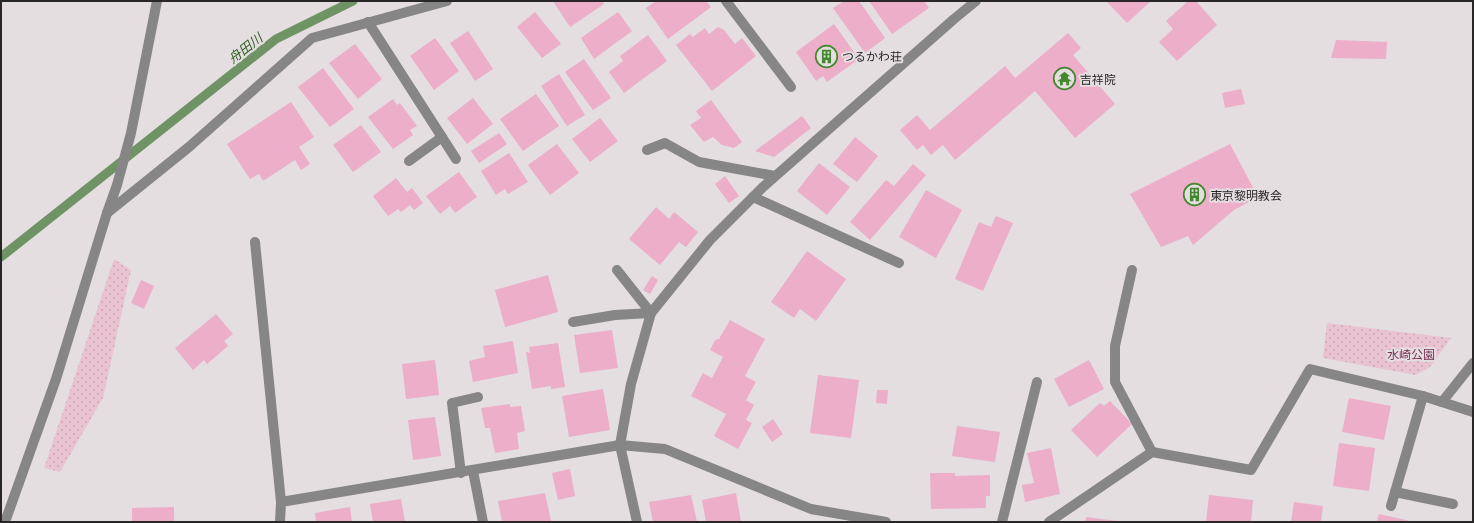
<svg xmlns="http://www.w3.org/2000/svg" width="1474" height="523" viewBox="0 0 1474 523" font-family="'Titillium Web','Noto Sans JP',sans-serif">
<defs>
<pattern id="park-dots" width="8" height="8" patternUnits="userSpaceOnUse"><rect width="8" height="8" fill="#eac3d2"/><path d="M2 2h.1M6 6h.1" fill="none" stroke="#c9a7b4" stroke-width="1.8" stroke-linecap="round"/></pattern>
</defs>
<rect width="100%" height="100%" fill="#e4dee1"/>
<g fill="url(#park-dots)">
<path d="M114,259L131,270L103,398L60,472L44,468Z"/>
<path d="M1327,323L1451,338L1430,367L1416,375L1323,358Z"/>
</g>
<g fill="none" stroke-linecap="round" stroke-linejoin="round">
<path stroke="#709365" stroke-width="9" d="M1,257L276,39L353,1"/>
</g>
<g fill="#ecaec8">
<path d="M553,1H602L604,4L570,27Z"/>
<path d="M656,1H706L711,7L668,39L646,8Z"/>
<path d="M844,1H859L885,38L865,53L833,8Z"/>
<path d="M869,1H924L929,8L892,34Z"/>
<path d="M1106,1H1151L1127,23Z"/>
<path d="M1188,1H1196L1217,25L1177,61L1159,42L1173,29L1166,21Z"/>
<path d="M535,12L561,44L542,58L517,27Z"/>
<path d="M618,12L632,31L594,59L581,38Z"/>
<path d="M834,24L859,59L827,82L823,76L816,81L796,52Z"/>
<path d="M718,27L724,30L735,44L742,38L756,56L712,91L676,45L690,34L693,37L705,28L709,34Z"/>
<path d="M468,31L493,69L475,81L450,43Z"/>
<path d="M1068,33L1081,48L1073,55L1115,104L1075,138L1035,91L955,160L943,145L931,155L923,145L917,150L900,130L917,115L930,130L1005,66L1015,78Z"/>
<path d="M648,35L667,61L624,93L609,72L623,61L620,56Z"/>
<path d="M435,38L459,71L434,90L410,56Z"/>
<path d="M1336,40L1387,42L1386,59L1331,58Z"/>
<path d="M355,44L382,79L358,99L329,63Z"/>
<path d="M584,59L611,98L593,110L565,72Z"/>
<path d="M323,68L354,109L330,127L298,87Z"/>
<path d="M559,74L585,115L567,126L541,86Z"/>
<path d="M1241,89L1245,104L1225,108L1222,93Z"/>
<path d="M536,94L559,126L523,151L500,119Z"/>
<path d="M473,98L493,124L467,144L447,118Z"/>
<path d="M393,99L397,105L400,103L417,126L410,130L413,135L393,149L368,117Z"/>
<path d="M711,100L742,142L734,148L722,145L713,137L704,142L690,125L701,118L696,111Z"/>
<path d="M291,102L314,137L299,147L310,164L301,170L295,160L263,181L259,174L250,179L227,144Z"/>
<path d="M802,116L811,128L774,157L755,151Z"/>
<path d="M600,118L618,141L590,162L572,139Z"/>
<path d="M361,125L381,152L353,172L333,145Z"/>
<path d="M499,133L507,144L479,163L471,151Z"/>
<path d="M855,137L878,156L857,182L833,164Z"/>
<path d="M557,144L579,173L550,195L528,165Z"/>
<path d="M1230,144L1258,197L1234,210L1193,245L1188,236L1161,247L1130,194Z"/>
<path d="M509,153L528,182L508,194L505,189L496,195L481,171Z"/>
<path d="M819,163L850,187L827,215L797,191Z"/>
<path d="M913,164L926,175L870,240L850,222L886,180L894,186Z"/>
<path d="M459,172L477,197L455,213L450,206L440,214L426,196Z"/>
<path d="M725,176L739,196L729,203L715,184Z"/>
<path d="M396,178L407,192L412,188L423,203L414,210L410,205L401,212L398,209L388,216L373,196Z"/>
<path d="M926,190L962,210L936,258L899,237Z"/>
<path d="M656,207L669,219L674,212L698,232L686,247L679,242L660,265L629,239Z"/>
<path d="M996,216L1013,223L983,291L955,279L979,222L991,227Z"/>
<path d="M807,251L846,279L816,321L800,309L794,318L771,302Z"/>
<path d="M548,275L558,312L505,327L495,290Z"/>
<path d="M652,276L658,280L650,294L643,290Z"/>
<path d="M141,280L154,286L144,309L131,303Z"/>
<path d="M216,314L233,334L224,341L228,346L207,364L204,360L193,370L175,348Z"/>
<path d="M730,320L765,339L745,376L756,382L746,400L754,405L746,420L752,423L738,449L714,436L726,414L691,396L703,373L712,378L723,357L710,350L715,340L719,339Z"/>
<path d="M612,330L618,368L580,373L574,335Z"/>
<path d="M513,341L518,373L473,382L469,361L485,357L483,346Z"/>
<path d="M558,343L565,387L551,389V386L532,389L526,352L530,353L529,347Z"/>
<path d="M435,360L439,395L406,399L402,364Z"/>
<path d="M1089,360L1104,389L1069,407L1054,379Z"/>
<path d="M818,375L859,380L851,438L810,433Z"/>
<path d="M603,389L610,430L569,437L562,396Z"/>
<path d="M877,390H888L887,404L876,403Z"/>
<path d="M1349,398L1391,406L1384,440L1342,432Z"/>
<path d="M1110,401L1132,424L1097,457L1071,430L1100,403L1104,406Z"/>
<path d="M510,404V407L521,406L525,431L517,433L519,449L495,453L490,428H485L481,408Z"/>
<path d="M435,417L441,456L413,460L408,420Z"/>
<path d="M773,419L783,434L772,442L762,427Z"/>
<path d="M957,426L1000,432L995,462L952,456Z"/>
<path d="M1339,443L1375,448L1369,491L1333,486Z"/>
<path d="M1051,448L1060,494L1025,502L1022,485L1034,483L1027,453Z"/>
<path d="M570,469L575,496L558,500L552,473Z"/>
<path d="M930,473H955V476L990,475V496H986V508L931,509Z"/>
<path d="M545,493L551,521L502,522L498,501Z"/>
<path d="M736,493L741,522H706L702,500Z"/>
<path d="M691,495L697,522H653L649,502Z"/>
<path d="M1209,495L1253,500L1251,522H1206Z"/>
<path d="M401,499L405,522H373L370,504Z"/>
<path d="M1294,502L1323,506L1321,522H1291Z"/>
<path d="M174,507V522H132V508Z"/>
<path d="M350,507L352,522H316L315,513Z"/>
<path d="M1379,514L1410,521V522H1377Z"/>
<path d="M1086,517L1117,521V522H1085Z"/>
</g>
<g fill="none" stroke-linecap="round" stroke-linejoin="round">
<g stroke="#858685" stroke-width="10">
<path d="M726,1L791,87"/>
<path d="M368,22L456,159"/>
<path d="M647,150L665,143L699,162L775,176"/>
<path d="M409,161L442,137"/>
<path d="M753,197L899,263"/>
<path d="M107,213L189,147L312,38L447,1"/>
<path d="M255,242L281,502"/>
<path d="M617,270L651,313"/>
<path d="M1132,270L1115,346V382L1152,452"/>
<path d="M573,322L615,315L651,313"/>
<path d="M1442,402L1473,363"/>
<path d="M473,471L483,522"/>
<path d="M461,473L452,403L478,397"/>
<path d="M1395,492L1453,504"/>
<path d="M1391,506L1423,396"/>
<path d="M5,522L56,379L107,213L117,185L131,133L157,1"/>
<path d="M280,522L281,502L620,445L665,449L811,509L886,522"/>
<path d="M637,522L620,445L631,384L651,313L710,240L763,187L954,19L976,1"/>
<path d="M1002,522L1037,382"/>
<path d="M1049,522L1152,452L1251,470L1310,369L1423,396L1473,412"/>
</g>
</g>
<defs>
<symbol id="building-ring" viewBox="-11 -11 22 22"><circle r="9.5" fill="#e4dee1" stroke="#44882d" stroke-width="1.5"/><path d="M-4-6H4V6H1V3H-1V6H-4ZM-2.5-4.3h1.7v1.8h-1.7ZM.8-4.3h1.7v1.8H.8ZM-2.5-1h1.7V.8h-1.7ZM.8-1h1.7V.8H.8Z" fill="#44882d"/></symbol>
<symbol id="temple-ring" viewBox="-11 -11 22 22"><circle r="9.5" fill="#e4dee1" stroke="#44882d" stroke-width="1.5"/><path d="M0-6L5-2H3V0L6.5 2.5H4V6H1.5V3h-3V6H-4V2.5H-6.5L-3 0V-2H-5Z" fill="#44882d"/></symbol>
</defs>
<g fill-rule="evenodd">
<use href="#building-ring" x="814" y="44" width="25" height="25"/>
<use href="#temple-ring" x="1052" y="66" width="25" height="25"/>
<use href="#building-ring" x="1182" y="182" width="25" height="25"/>
</g>
<g text-anchor="middle" dominant-baseline="central" stroke-width="4" stroke-linejoin="round" paint-order="stroke">
<g font-size="12" fill="#282627" stroke="#e4dee1" text-anchor="start">
<text x="842" y="56">つるかわ荘</text>
<text x="1080" y="79">吉祥院</text>
<text x="1210" y="195">東京黎明教会</text>
</g>
<g font-size="12" fill="#783054" stroke="#e4dee1">
<text x="1411" y="354">水崎公園</text>
</g>
<g font-size="13" font-style="italic" fill="#2c5c1c" stroke="#e4dee1">
<text transform="translate(245 48) rotate(-38)">舟田川</text>
</g>
</g>
<rect width="1474" height="523" fill="none" stroke="#282627" stroke-width="4"/>
</svg>
